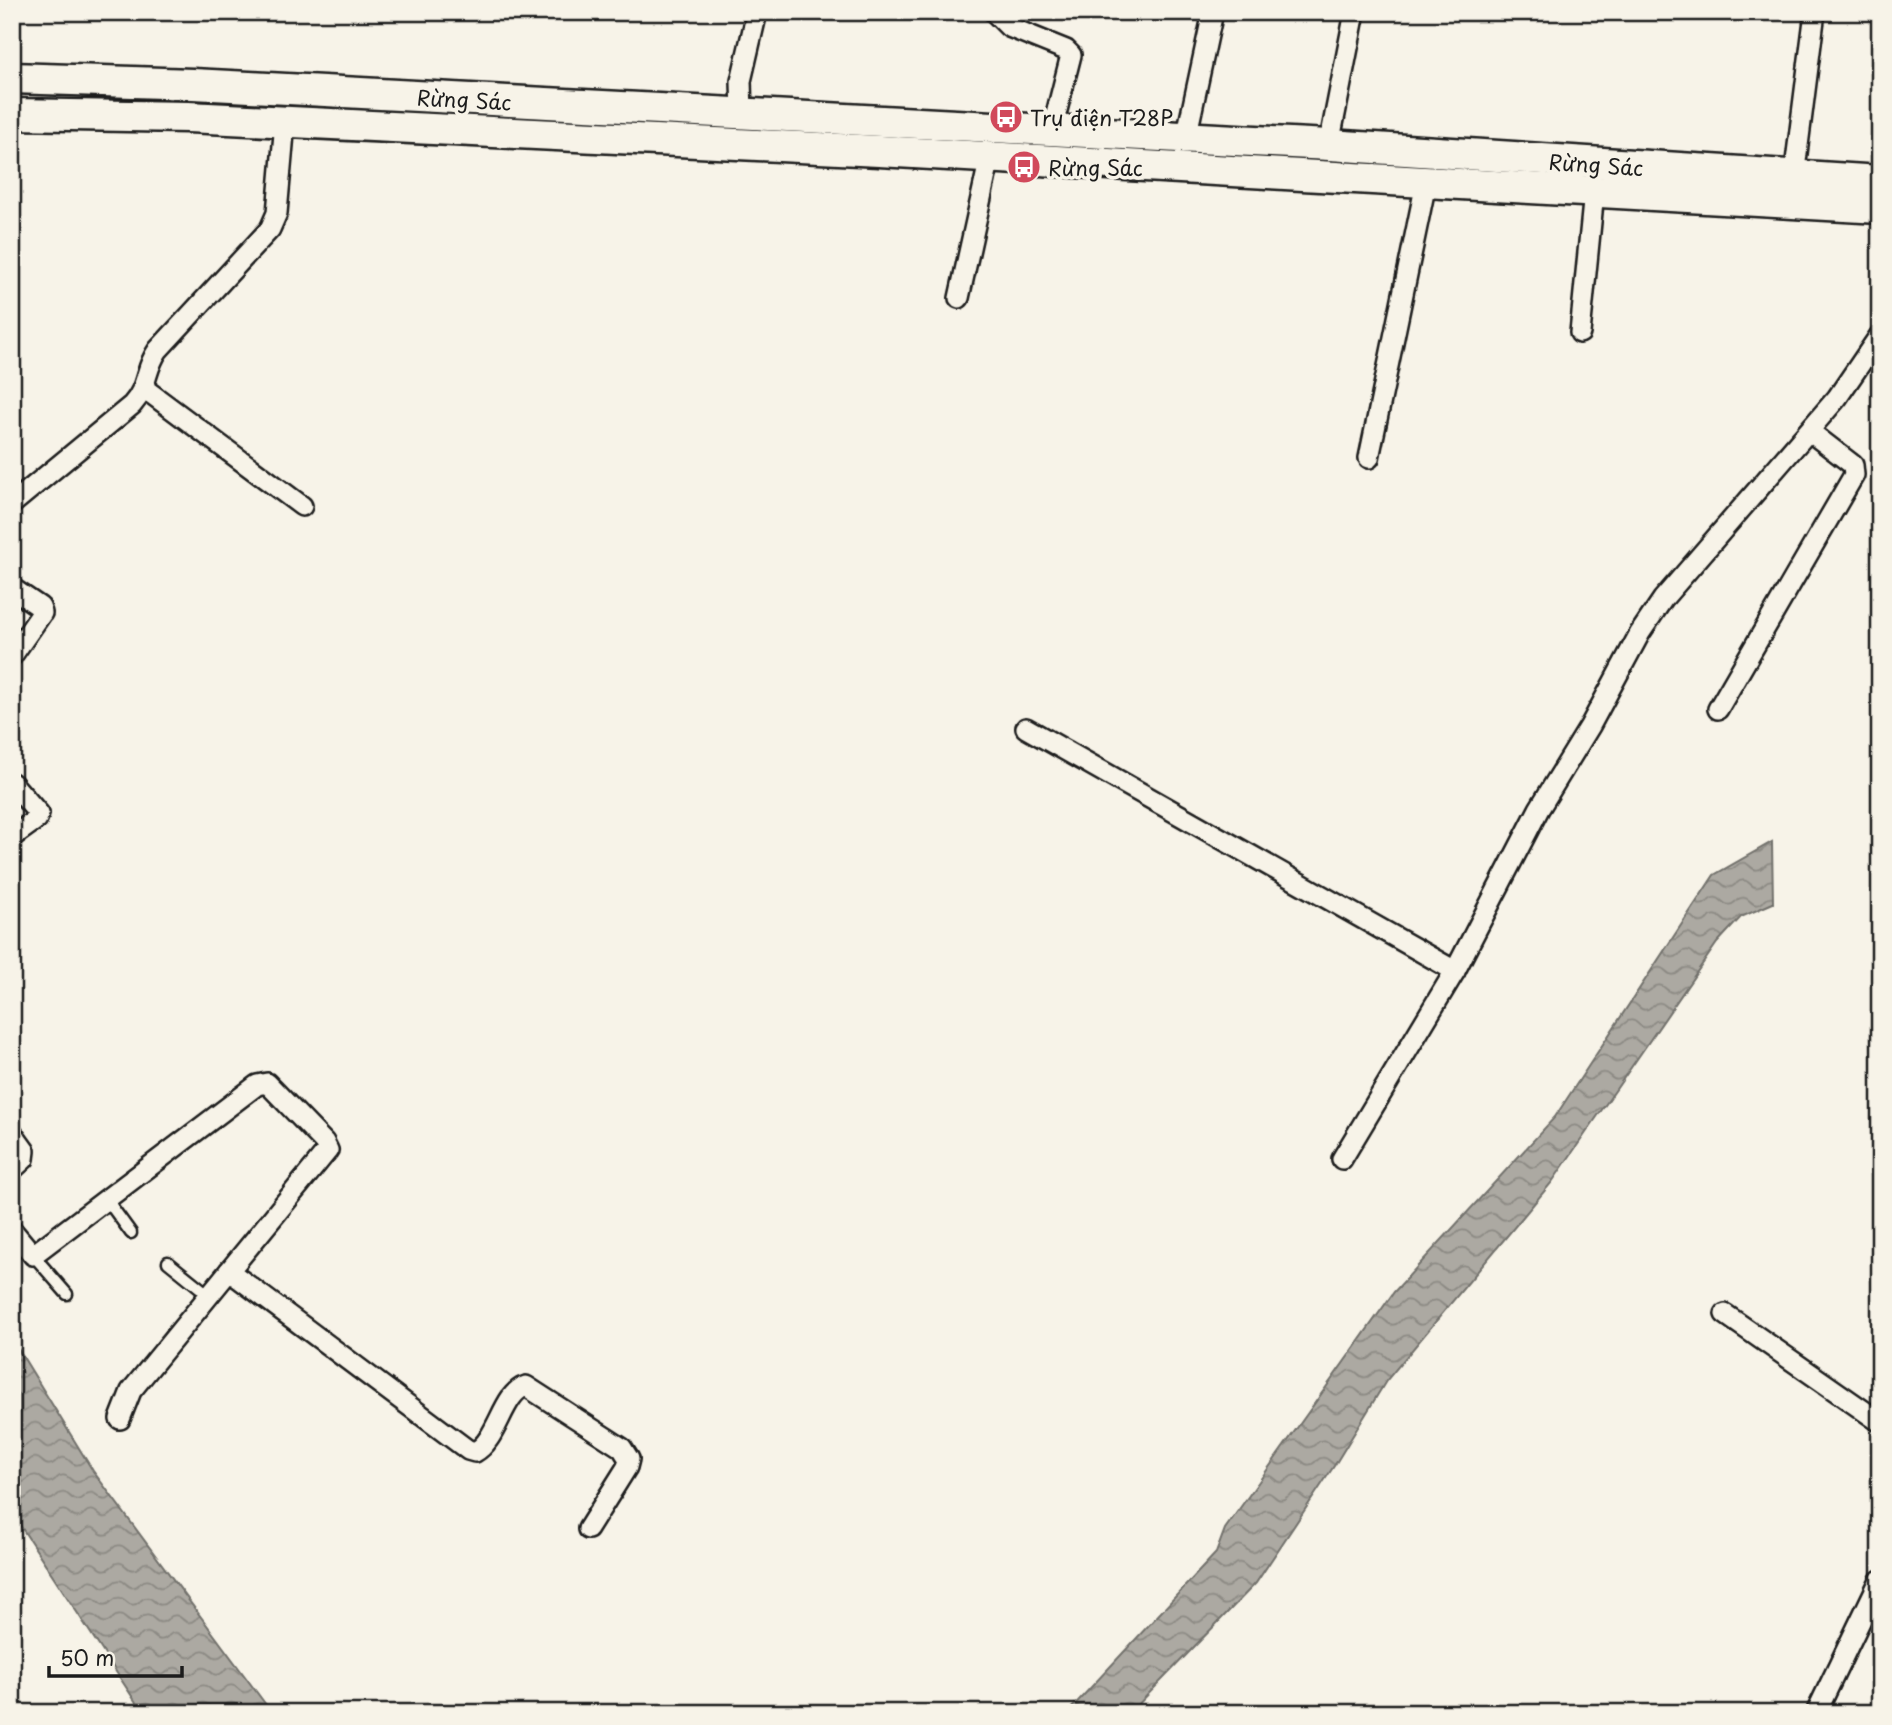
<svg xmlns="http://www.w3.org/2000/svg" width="1892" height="1725" viewBox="0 0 1892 1725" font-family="'Playpen Sans',sans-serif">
<defs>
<pattern id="water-waves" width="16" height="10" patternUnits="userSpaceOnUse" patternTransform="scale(1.75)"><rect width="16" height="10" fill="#aca9a2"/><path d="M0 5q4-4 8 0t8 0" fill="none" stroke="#8b8983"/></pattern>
</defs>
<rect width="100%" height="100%" fill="#f7f3e8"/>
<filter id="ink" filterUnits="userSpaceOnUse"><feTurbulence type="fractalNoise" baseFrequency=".0143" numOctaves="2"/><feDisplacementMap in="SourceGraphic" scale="14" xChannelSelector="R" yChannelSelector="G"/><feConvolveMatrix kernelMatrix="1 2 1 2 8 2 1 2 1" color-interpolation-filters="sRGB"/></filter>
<g filter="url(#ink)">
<g fill="url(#water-waves)" stroke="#72716c" stroke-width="2">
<path d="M1772,842L1773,903L1741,917L1717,943L1552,1182L1386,1381L1336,1463L1256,1583L1130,1713H1067L1216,1553L1225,1529L1394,1292L1555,1117L1714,875Z"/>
<path d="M12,1339L93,1471L272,1713H143L12,1513Z"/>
</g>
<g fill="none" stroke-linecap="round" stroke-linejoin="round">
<defs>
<g id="service">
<path d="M107,1200L131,1233"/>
<path d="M33,1255L67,1294"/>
<path d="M168,1262L209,1295"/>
</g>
<g id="minor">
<path d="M994,12L1009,27L1066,50L1071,55L1052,130"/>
<path d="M742,114L741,81L757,12"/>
<path d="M1186,138L1213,12"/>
<path d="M1329,145L1355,12"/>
<path d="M1794,177L1815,12"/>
<path d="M959,298L990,157"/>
<path d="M1580,333L1594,192"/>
<path d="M145,389L302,506"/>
<path d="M1369,458L1426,183"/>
<path d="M12,504L132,405C149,386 144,370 158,350L270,229L277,213L285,122"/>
<path d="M12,588L40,607L42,613L12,656"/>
<path d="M1718,709L1854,475L1853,465L1809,431"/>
<path d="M1026,728L1455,971"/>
<path d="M12,783L39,814L37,819L12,837"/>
<path d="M12,1133L25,1151L24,1159L12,1170"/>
<path d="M1342,1159L1455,971L1539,809L1590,726L1640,633L1663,599L1837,398L1880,335"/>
<path d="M12,1230L33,1255L257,1085L267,1083L324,1142L328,1150L229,1271L468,1450L475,1452C498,1440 503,1392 526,1386L622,1448L629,1459L627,1467L588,1529"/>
<path d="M1725,1314L1880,1422"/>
<path d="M120,1419L131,1391L229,1271"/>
<path d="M1816,1713L1880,1580"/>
</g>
<g id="primary">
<path d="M12,78L193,84L1329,145L1880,181"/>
<path d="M12,114L188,117L879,151L1880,208"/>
</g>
</defs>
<use href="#service" stroke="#1c1c1c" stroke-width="15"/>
<use href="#minor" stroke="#1c1c1c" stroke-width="24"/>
<use href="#primary" stroke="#1c1c1c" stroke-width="35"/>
<use href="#service" stroke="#f7f3e8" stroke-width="10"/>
<use href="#minor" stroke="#f7f3e8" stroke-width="19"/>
<use href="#primary" stroke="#f7f3e8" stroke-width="30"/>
</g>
</g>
<defs>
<symbol id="bus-disc" viewBox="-11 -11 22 22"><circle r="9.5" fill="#d1495b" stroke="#f7f3e8"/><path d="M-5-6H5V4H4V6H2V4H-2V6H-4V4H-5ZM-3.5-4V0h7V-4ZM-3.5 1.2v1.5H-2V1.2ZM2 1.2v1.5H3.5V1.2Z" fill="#fff"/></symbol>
</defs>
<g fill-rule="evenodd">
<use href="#bus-disc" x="987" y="98" width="38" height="38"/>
<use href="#bus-disc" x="1005" y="148" width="38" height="38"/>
</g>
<g text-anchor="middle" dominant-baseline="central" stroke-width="7" stroke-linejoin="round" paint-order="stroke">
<g font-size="21" fill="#1c1c1c" stroke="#f7f3e8">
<text transform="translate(464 99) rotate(3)">Rừng Sác</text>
<text transform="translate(1596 164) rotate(4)">Rừng Sác</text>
</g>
<g font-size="21" fill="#1c1c1c" stroke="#f7f3e8" text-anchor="start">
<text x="1030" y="117">Trụ điện T28P</text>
<text x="1048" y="167">Rừng Sác</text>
</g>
</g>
<rect width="1892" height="1725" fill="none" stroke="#f7f3e8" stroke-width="42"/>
<rect x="21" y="21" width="1850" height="1683" fill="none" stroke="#1c1c1c" stroke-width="2.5" filter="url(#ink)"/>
<path d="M49 1666v10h133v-10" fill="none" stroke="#1c1c1c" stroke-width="3.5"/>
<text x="60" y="1666" font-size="21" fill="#1c1c1c" stroke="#f7f3e8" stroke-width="5" paint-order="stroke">50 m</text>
</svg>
